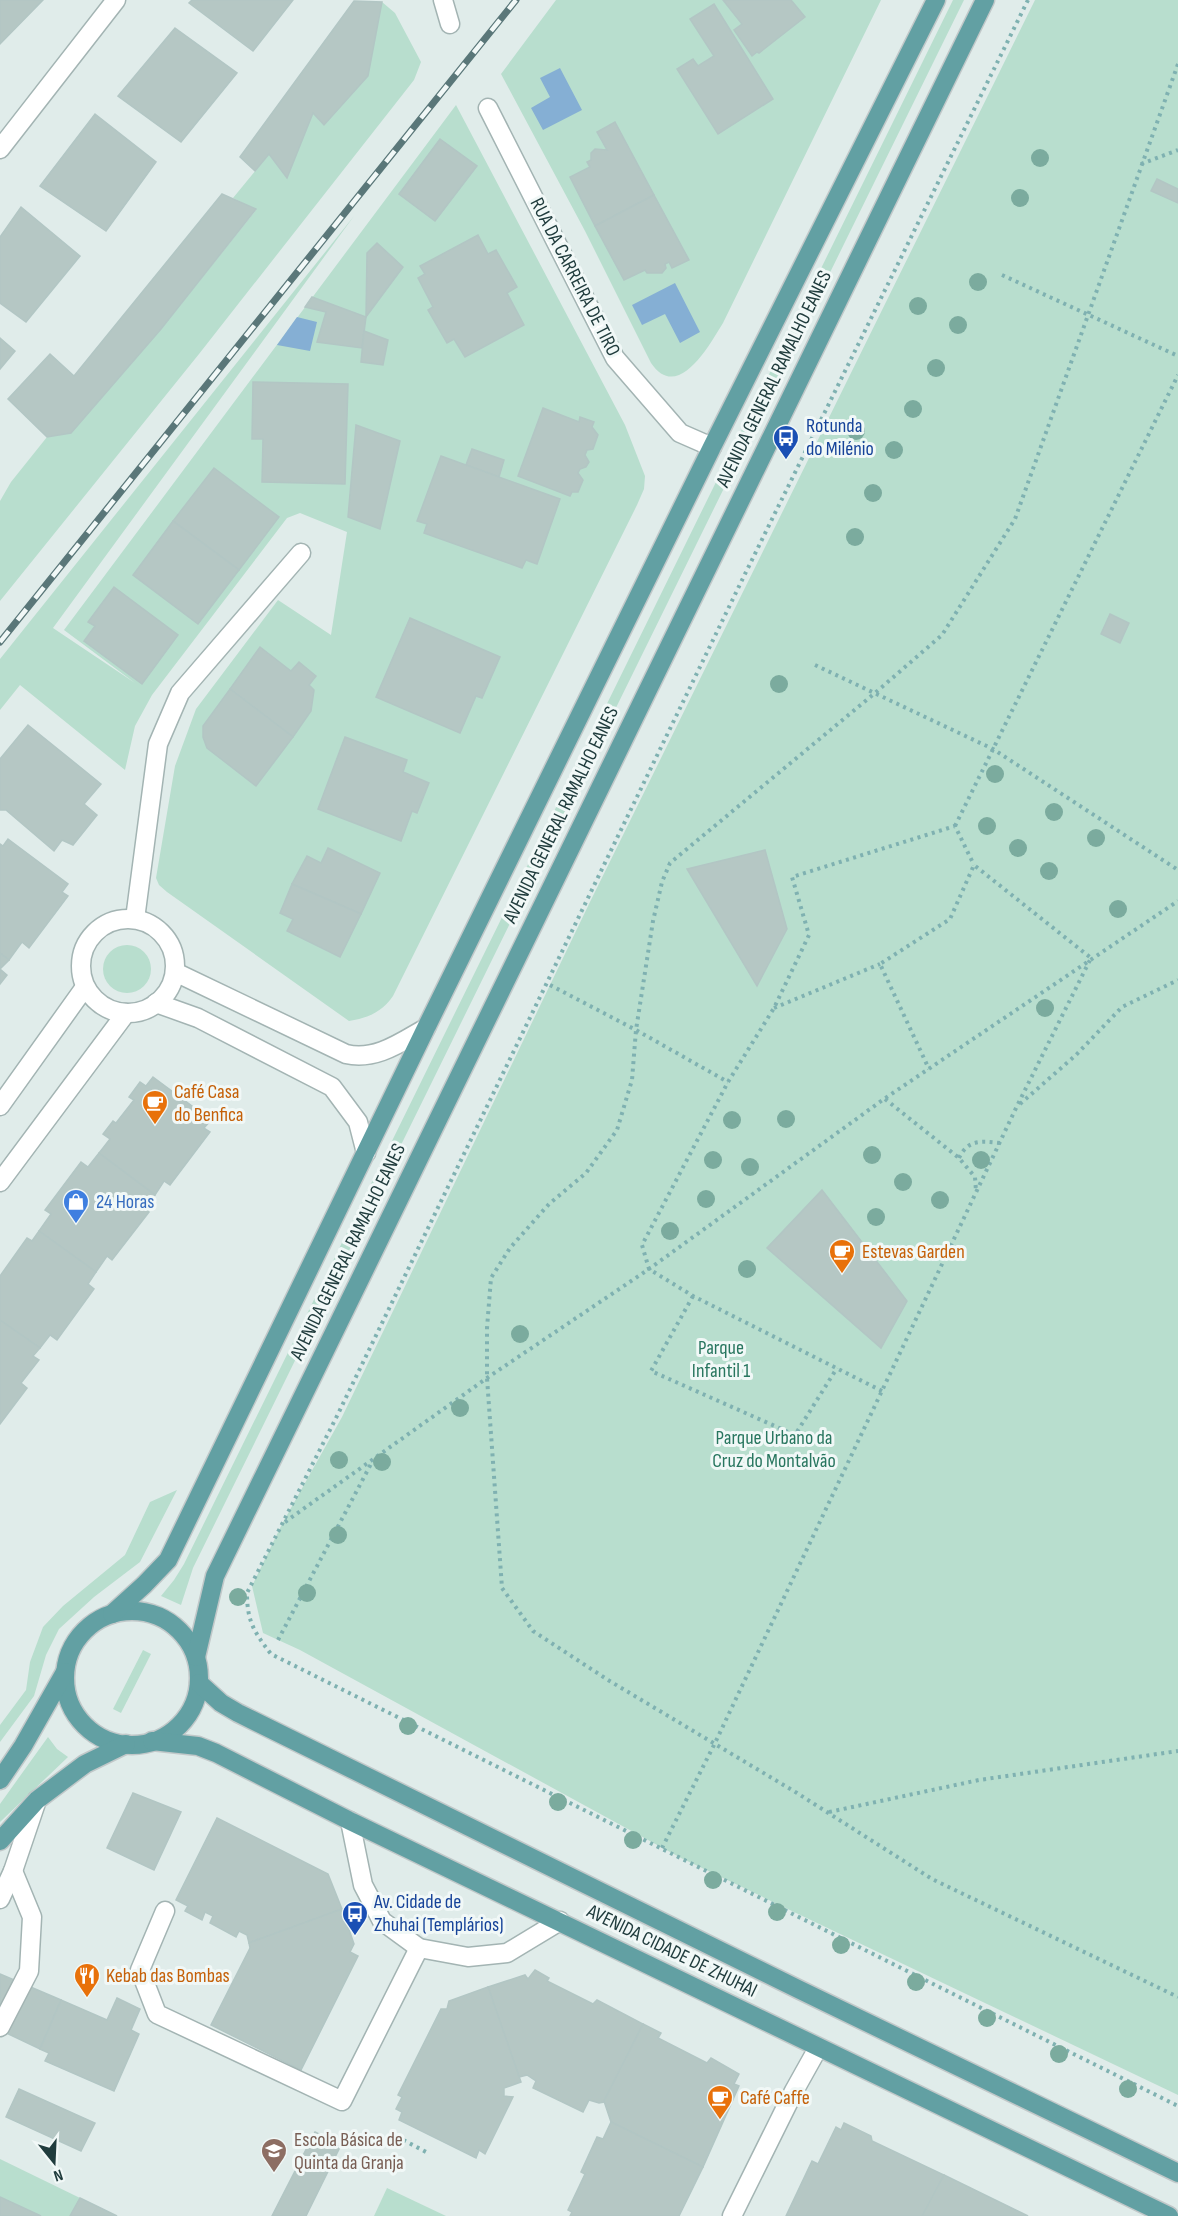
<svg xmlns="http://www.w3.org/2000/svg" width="1178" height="2216" viewBox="0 0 1178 2216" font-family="'Sofia Sans Condensed',sans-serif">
<rect width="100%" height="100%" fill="#e0ecea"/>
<g fill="#b8dece">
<path d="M556,0H881L723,323C710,344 678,403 651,363L585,231L501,74Z"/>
<path d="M953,0H964L193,1568L181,1605L161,1596L174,1580L184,1564Z"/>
<path d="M1035,0H1178V2095L681,1858L300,1650L263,1633L252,1586L282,1524L342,1417L589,904Z"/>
<path d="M382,2L395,13L421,62L414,80L199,354L0,601V501L11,482L47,437L71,433L161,329L256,210L233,198L269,154L287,177L313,113Z"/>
<path d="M456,105L625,425L645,476L644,489L637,505L393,996C382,1012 368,1018 349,1021L167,892L159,885L156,878L175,766L196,709L278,600L331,635L347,532L300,513L287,518L152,695L135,726L125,770L20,685L0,710V659L354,216L53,628L135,683L64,630Z"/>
<circle cx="127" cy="969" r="24"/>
<path d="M177,1490L140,1562L94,1597L59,1629L46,1655L34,1696L0,1742V1725L26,1690L30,1662L43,1627L63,1606L125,1555L150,1502Z"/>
<path d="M143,1650L151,1654L121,1713L113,1709Z"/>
<path d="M48,1737L57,1749L68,1757L0,1822V1804Z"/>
<path d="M0,2159L117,2216H0Z"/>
<path d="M387,2188L446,2216H374Z"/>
</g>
<g fill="#85afd4">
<path d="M560,68L582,110L543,130L531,108L550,97L540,78Z"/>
<path d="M675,283L700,332L680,343L665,314L642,325L632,305Z"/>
<path d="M297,317L317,322L310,351L277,345Z"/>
</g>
<g fill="#b5c7c4" stroke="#b2c6c4" stroke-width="1.5">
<path d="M0,0H43L0,44Z"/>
<path d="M192,0H293L253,51L189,3Z"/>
<path d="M723,0H791L805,17L759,53L757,52L752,56L734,30L742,24Z"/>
<path d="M354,1L382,2L368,76L324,125L313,113L287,178L269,154L255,171L240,157Z"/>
<path d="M714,4L773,99L718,134L677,69L693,59L698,66L714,56L690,19Z"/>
<path d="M175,28L237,73L181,142L118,96Z"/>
<path d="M95,114L156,162L106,231L40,186Z"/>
<path d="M615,122L654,195L595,226L570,177L590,167L587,162L591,160V153L595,149L607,150L597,132Z"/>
<path d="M440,139L477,166L435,221L399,194Z"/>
<path d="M1157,179L1178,189V203L1151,191Z"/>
<path d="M222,194L256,209L161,329L71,433L47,437L8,399L50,354L74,376Z"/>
<path d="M654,195L689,260L672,268L669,262L665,264L666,268L662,273H647L645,270L624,280L595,226Z"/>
<path d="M21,207L80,256L26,322L0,303V237Z"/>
<path d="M478,235L488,254L496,250L517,287L507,293L524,325L465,357L454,339L447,343L428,310L433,307L418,278L425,274L420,266Z"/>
<path d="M377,243L403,267L366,317L367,253Z"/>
<path d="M312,297L366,317L362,348L317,342L326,312L305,307Z"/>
<path d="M364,331L388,340L383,365L361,362Z"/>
<path d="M0,338L15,351L0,369Z"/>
<path d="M253,382L348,384L345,484L262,482L263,439H252Z"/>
<path d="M543,408L579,422L580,417L594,422L592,427L598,435L593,449L587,450L585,455L589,462L586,467L580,469L578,473L583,480L578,492H572L570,496L518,476Z"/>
<path d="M356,425L400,441L380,529L348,517Z"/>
<path d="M472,449L504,460L499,477L466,465Z"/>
<path d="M441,456L560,499L537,564L526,560L522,568L424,533L427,524L417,521Z"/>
<path d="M214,468L279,517L239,570L173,521Z"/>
<path d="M173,521L239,570L198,624L133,575Z"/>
<path d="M114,587L178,635L142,684L84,641L95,626L88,622Z"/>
<path d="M1110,614L1129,623L1120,643L1101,634Z"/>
<path d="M410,618L500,657L482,698L476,696L460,733L376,697Z"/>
<path d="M260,647L291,671L299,662L316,676L309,685L314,690L311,711L293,737L230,689Z"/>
<path d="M230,689L293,737L256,786L207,748L203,737V726Z"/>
<path d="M28,725L101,784L84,804L97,815L73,845L62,840L54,851L6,810H0V759Z"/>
<path d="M345,737L407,760L403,772L429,783L417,813L412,811L401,841L318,809Z"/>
<path d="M8,839L68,884L62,892L68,896L29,948L22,942L9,960L0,953V844L3,846Z"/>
<path d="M328,848L380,873L361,914L292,884L307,856L321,863Z"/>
<path d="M765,850L787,929L757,986L687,869Z"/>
<path d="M292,884L361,914L340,957L287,931L293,919L280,913Z"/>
<path d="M0,953L9,960L0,969L7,975L0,984Z"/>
<path d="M153,1077L211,1120L204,1128L210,1132L170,1185L164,1181L155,1195L99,1153L110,1139L103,1134L113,1121L116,1123L134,1100L129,1097L140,1082L146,1086Z"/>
<path d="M99,1153L155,1195L145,1208L149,1212L112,1260L107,1256L96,1272L39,1231L51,1214L45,1210L81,1162L88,1167Z"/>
<path d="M822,1190L907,1301L881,1348L767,1248Z"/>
<path d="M39,1231L96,1272L88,1284L94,1289L57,1340L50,1335L40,1348L0,1320V1276L27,1238L32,1241Z"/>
<path d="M0,1320L40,1348L33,1356L39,1360L21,1383L27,1388L0,1424Z"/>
<path d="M133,1793L181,1812L154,1870L107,1848Z"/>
<path d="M217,1818L328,1874L342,1909L249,1943L247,1935L239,1931L236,1937L210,1923L213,1916L205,1912L202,1920L185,1911L188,1906L176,1900Z"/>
<path d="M342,1909L354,1944L350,1952L358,1956L301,2070L211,2025L250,1948L249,1943Z"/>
<path d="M535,1970L549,1978L547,1981L593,2004L597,2000L643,2024L604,2102L599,2103L589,2100L583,2112L533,2088L536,2081L527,2075L519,2077L488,1987L525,1975L528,1979Z"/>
<path d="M0,1974L61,2000L40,2049L0,2030Z"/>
<path d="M488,1987L521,2082L504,2088V2096L513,2097L485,2154L479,2150L476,2158L399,2120L402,2112L396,2109L402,2097L398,2095L441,2009H447L449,2001Z"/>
<path d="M117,1998L140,2009L131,2030L139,2034L114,2091L45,2061L49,2053L40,2049L61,2000L107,2020Z"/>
<path d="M643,2024L661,2033L658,2038L707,2063L711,2058L739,2074L734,2084L739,2086L703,2167L611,2122L604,2101Z"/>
<path d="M19,2089L95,2123L81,2151L6,2117Z"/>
<path d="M611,2122L703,2167L679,2216H570L572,2212L568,2210L585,2174L581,2172L597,2137L603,2139Z"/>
<path d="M844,2123L871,2136L872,2141L944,2175L923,2216H786L812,2161L818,2164L836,2127L841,2130Z"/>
<path d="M315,2132L341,2145L306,2216H272Z"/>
<path d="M944,2175L1028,2216H922Z"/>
<path d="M0,2197L41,2216H0Z"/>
<path d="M80,2198L117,2216H70Z"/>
</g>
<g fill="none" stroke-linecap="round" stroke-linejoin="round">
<defs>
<g id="service">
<path d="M350,1821L363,1885L382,1921L419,1948L468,1957L507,1953L560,1921"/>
<path d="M165,1911L140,1970L157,2014L342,2101L419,1948"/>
<path d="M0,2027L29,1971L32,1917L13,1871"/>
</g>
<g id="minor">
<path d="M443,0L450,24"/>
<path d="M488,108L615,358L680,433L712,447"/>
<path d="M0,149L116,0"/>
<circle cx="128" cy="966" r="47"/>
<path d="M135,919L158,744L180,693L301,553"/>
<path d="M175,972L346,1054C376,1061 401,1042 426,1028"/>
<path d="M156,1003L198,1018L332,1087L358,1122L366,1153"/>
<path d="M0,1106L85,987"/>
<path d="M0,1182L126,1013"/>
<path d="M0,1899L13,1871L37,1800"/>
<path d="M732,2216L794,2091L818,2048"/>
</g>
<g id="primary">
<circle cx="132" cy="1678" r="67"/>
<path d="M112,1614L144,1585L168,1560L426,1028L712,447L936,0"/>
<path d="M196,1657L215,1576L985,0"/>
<path d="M199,1683L221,1703L238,1713L800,1990L1178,2173"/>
<path d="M152,1741L198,1746L216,1753L350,1821L1169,2216"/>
<path d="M0,1780L23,1746L65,1672"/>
<path d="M0,1841L37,1800L85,1764L126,1744"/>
</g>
</defs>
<use href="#service" stroke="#a3b4b3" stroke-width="21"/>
<use href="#minor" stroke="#a3b4b3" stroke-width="21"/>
<use href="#primary" stroke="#c1c8c9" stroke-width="21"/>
<g stroke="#7fb1b1" stroke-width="4" stroke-dasharray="3 4.5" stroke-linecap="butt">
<path d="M1028,0L744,576L338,1414L247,1593C247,1621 254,1632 271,1654L1178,2106"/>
<path d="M1178,64L1015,519L942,635L875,693L670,863L662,882L653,921L636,1030L632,1080L617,1130L586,1173L549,1204L510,1248L491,1278L487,1328V1378L502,1588L533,1631L608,1680L797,1793L932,1879L1178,1997"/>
<path d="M1141,164L1178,150"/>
<path d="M1002,275L1178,356"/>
<path d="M815,665L993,749L1178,870"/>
<path d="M955,826L1178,375"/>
<path d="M550,985L636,1030L728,1082"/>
<path d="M774,1008L880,964"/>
<path d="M885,1099L959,1158L975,1177L976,1191"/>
<path d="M1020,1104L1076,1055L1122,1007L1178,980"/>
<path d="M959,1158C968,1139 982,1141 1000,1143"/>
<path d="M693,1296L651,1371L795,1435L837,1368"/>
<path d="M882,1391L693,1296L649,1269L642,1245L728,1082L774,1008L809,935L792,877L955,826L974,865"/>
<path d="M285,1522L487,1378L649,1269L884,1099L1178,901"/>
<path d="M278,1640L372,1462"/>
<path d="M829,1812L979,1780L1178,1751"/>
<path d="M662,1848L715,1743L1017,1106L1091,958L974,865L950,919L880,964L929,1069"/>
<path d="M390,2133L428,2153"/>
</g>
<use href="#service" stroke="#fff" stroke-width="18"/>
<use href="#minor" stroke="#fff" stroke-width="18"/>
<use href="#primary" stroke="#62a0a3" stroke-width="18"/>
<defs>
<path id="rail" d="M0,642L516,0"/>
</defs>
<use href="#rail" stroke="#5a7779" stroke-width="7"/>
<use href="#rail" stroke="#f1f8f7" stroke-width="4.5" stroke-dasharray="14" stroke-linecap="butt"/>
</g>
<g fill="#7bab9e">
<circle cx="1040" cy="158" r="9"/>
<circle cx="1020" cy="198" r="9"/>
<circle cx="978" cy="282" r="9"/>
<circle cx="918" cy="306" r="9"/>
<circle cx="958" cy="325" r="9"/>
<circle cx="936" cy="368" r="9"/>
<circle cx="913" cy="409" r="9"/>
<circle cx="856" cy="431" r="9"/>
<circle cx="894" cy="450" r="9"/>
<circle cx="873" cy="493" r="9"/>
<circle cx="855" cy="537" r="9"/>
<circle cx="779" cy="684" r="9"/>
<circle cx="995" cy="774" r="9"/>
<circle cx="1054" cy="812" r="9"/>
<circle cx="987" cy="826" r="9"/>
<circle cx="1096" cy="838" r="9"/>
<circle cx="1018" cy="848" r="9"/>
<circle cx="1049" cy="871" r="9"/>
<circle cx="1118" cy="909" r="9"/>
<circle cx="1045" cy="1008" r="9"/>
<circle cx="786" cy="1119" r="9"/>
<circle cx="732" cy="1120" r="9"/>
<circle cx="872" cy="1155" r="9"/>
<circle cx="713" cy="1160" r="9"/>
<circle cx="981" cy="1160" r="9"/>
<circle cx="750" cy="1167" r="9"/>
<circle cx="903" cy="1182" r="9"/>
<circle cx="706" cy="1199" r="9"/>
<circle cx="940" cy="1200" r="9"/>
<circle cx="876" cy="1217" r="9"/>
<circle cx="670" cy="1231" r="9"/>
<circle cx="747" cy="1269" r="9"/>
<circle cx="520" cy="1334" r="9"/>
<circle cx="460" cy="1408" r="9"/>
<circle cx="339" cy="1460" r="9"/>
<circle cx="382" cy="1462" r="9"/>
<circle cx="338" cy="1535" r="9"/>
<circle cx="307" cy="1593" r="9"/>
<circle cx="238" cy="1597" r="9"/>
<circle cx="408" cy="1726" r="9"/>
<circle cx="558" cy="1802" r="9"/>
<circle cx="633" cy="1840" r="9"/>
<circle cx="713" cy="1880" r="9"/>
<circle cx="777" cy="1912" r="9"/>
<circle cx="841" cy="1945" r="9"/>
<circle cx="916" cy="1982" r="9"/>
<circle cx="987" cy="2018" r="9"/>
<circle cx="1059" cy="2054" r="9"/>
<circle cx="1128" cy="2089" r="9"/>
</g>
<defs>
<symbol id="bus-pin" viewBox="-11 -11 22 30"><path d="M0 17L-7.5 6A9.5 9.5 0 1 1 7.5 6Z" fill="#1a4fb4" stroke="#f1f8f7"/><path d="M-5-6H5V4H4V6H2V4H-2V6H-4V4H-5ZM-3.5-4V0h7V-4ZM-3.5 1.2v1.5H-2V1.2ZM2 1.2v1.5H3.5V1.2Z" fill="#fff"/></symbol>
<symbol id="cafe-pin" viewBox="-11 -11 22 30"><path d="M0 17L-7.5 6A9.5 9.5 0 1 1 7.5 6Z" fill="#e8710a" stroke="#f1f8f7"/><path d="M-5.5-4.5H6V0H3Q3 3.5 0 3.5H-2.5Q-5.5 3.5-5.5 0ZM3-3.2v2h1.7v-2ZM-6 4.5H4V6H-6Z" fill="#fff"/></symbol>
<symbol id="shop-pin" viewBox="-11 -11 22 30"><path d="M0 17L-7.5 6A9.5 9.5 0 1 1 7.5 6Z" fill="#3f7fe0" stroke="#f1f8f7"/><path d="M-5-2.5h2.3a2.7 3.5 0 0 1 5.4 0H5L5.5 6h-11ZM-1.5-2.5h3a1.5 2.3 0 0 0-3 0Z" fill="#fff"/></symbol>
<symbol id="restaurant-pin" viewBox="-11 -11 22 30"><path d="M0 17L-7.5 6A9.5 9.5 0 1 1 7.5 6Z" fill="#e8710a" stroke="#f1f8f7"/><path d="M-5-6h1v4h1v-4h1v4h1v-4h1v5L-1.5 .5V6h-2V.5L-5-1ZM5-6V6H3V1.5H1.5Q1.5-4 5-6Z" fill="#fff"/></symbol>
<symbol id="school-pin" viewBox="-11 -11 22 30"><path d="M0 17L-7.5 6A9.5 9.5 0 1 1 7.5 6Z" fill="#8d6e63" stroke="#f1f8f7"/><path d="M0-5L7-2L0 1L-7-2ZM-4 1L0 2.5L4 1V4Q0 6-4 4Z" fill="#fff"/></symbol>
</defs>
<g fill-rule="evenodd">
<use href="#bus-pin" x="771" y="423" width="30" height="40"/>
<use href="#cafe-pin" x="140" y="1088" width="30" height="40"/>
<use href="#shop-pin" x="61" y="1187" width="30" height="40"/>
<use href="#cafe-pin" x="827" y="1237" width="30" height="40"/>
<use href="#bus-pin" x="340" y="1899" width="30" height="40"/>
<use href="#restaurant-pin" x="72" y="1961" width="30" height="40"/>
<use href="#cafe-pin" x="705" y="2083" width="30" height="40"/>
<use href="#school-pin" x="259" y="2136" width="30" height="40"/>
</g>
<g text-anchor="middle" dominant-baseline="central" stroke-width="6" stroke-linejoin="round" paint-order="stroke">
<g font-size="20" fill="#203c3d" stroke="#f1f8f7">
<text transform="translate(575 277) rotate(63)">RUA DA CARREIRA DE TIRO</text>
<text transform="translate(774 379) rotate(-64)">AVENIDA GENERAL RAMALHO EANES</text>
<text transform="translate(561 815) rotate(-64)">AVENIDA GENERAL RAMALHO EANES</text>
<text transform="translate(348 1252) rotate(-64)">AVENIDA GENERAL RAMALHO EANES</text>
<text transform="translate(672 1951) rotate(26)">AVENIDA CIDADE DE ZHUHAI</text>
</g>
<g font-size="20" fill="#164399" stroke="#f1f8f7" text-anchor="start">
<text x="806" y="426">Rotunda<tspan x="806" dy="23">do Milénio</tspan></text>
<text x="374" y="1902">Av. Cidade de<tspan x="374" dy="23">Zhuhai (Templários)</tspan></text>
</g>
<g font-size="20" fill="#c56008" stroke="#f1f8f7" text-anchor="start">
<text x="174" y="1092">Café Casa<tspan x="174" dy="23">do Benfica</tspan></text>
<text x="862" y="1252">Estevas Garden</text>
<text x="106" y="1976">Kebab das Bombas</text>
<text x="740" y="2098">Café Caffe</text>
</g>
<g font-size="20" fill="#366cbe" stroke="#f1f8f7" text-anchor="start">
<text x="96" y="1202">24 Horas</text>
</g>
<g font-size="20" fill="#28765f" stroke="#f1f8f7">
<text x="721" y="1348">Parque<tspan x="721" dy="23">Infantil 1</tspan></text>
<text x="774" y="1438">Parque Urbano da<tspan x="774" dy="23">Cruz do Montalvão</tspan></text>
</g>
<g font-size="20" fill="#785e54" stroke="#f1f8f7" text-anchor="start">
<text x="294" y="2140">Escola Básica de<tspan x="294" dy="23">Quinta da Granja</tspan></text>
</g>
</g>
<g transform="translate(54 2162) rotate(162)" stroke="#f1f8f7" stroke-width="4.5" paint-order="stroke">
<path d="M0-4.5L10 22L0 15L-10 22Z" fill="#203c3d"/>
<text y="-9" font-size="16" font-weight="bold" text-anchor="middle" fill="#203c3d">N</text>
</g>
</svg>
